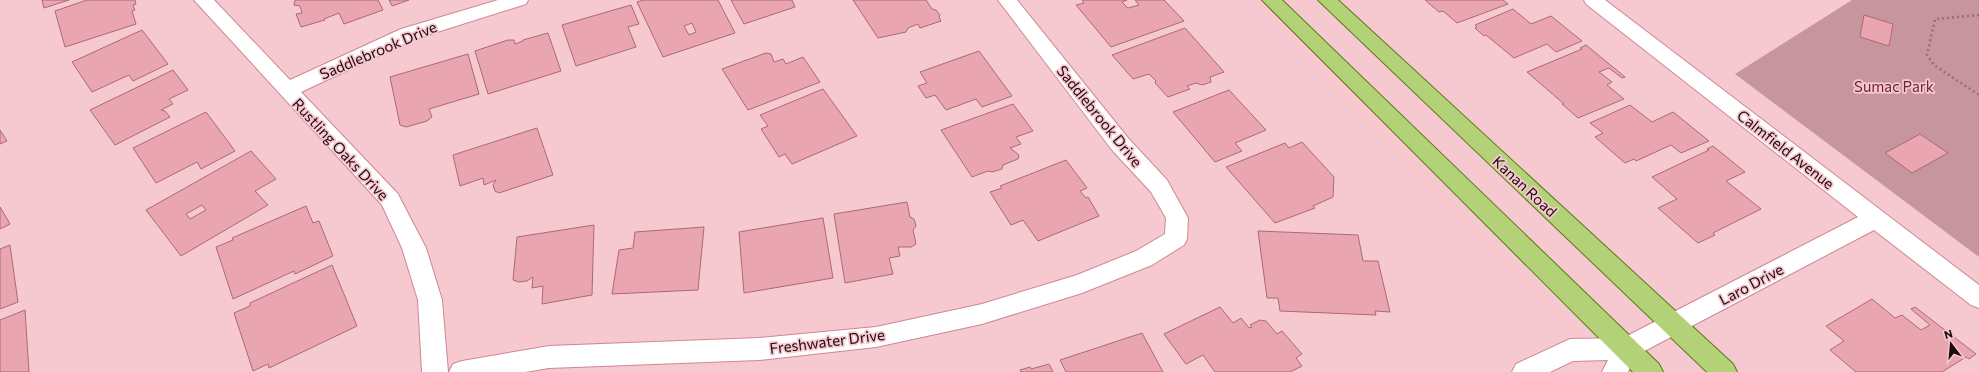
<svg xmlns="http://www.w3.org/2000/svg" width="1979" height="372" viewBox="0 0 1979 372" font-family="Commissioner,sans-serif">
<rect width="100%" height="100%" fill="#f6c9d0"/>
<path fill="#c7959d" d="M1852,0H1979V257L1735,74Z"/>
<g fill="#e9a6b1" stroke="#ab6975" fill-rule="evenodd">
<path d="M42,0H69L44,8Z"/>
<path d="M87,0H135L136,4L133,5L135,10L132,11L136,24L65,47L55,11Z"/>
<path d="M295,0H378L383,10L344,24L339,13L324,19L325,20L301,27L296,14L302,13L300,6L294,5Z"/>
<path d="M389,0H409L392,6Z"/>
<path d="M644,0H718L735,33L663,57L637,2ZM692,23L696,32L689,35L684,26Z"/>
<path d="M731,0H792L795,7L744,24Z"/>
<path d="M853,0H926L932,9L936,10L940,15L939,17L941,21L920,28L918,24L908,28L906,32L878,38Z"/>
<path d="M1082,0H1127L1122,2L1128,8L1139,5L1135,0H1164L1184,21L1111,47L1076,5L1084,3Z"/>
<path d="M1425,0H1503L1508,4L1457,23L1443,11L1439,12Z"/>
<path d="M631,5L639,24L628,27L636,47L576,66L562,25Z"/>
<path d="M1513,9L1531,24L1551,16L1582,41L1556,52L1547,44L1514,58L1486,35L1484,36L1475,28L1477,27L1475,25Z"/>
<path d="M1864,15L1893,24L1889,46L1860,37Z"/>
<path d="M1185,28L1224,72L1210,77L1211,82L1202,85L1196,83L1187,86L1190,89L1168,97L1155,83L1156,81L1149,74L1133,79L1112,55Z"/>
<path d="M142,30L168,64L133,81L129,75L92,92L72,62Z"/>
<path d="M548,33L561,71L488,94L475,51L508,40H514L515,44L523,41V40Z"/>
<path d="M1586,45L1625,77L1622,78L1609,68L1599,72L1612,82L1607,85L1624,99L1578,118L1562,104H1564L1527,72L1582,49L1580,48Z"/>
<path d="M979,51L1012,96L982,107L976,99L946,110L935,95L926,98L918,86L927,83L920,72Z"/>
<path d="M766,53L771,54L774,62L783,59L786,64L803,57L820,82L748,110L722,69Z"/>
<path d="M468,54L479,94L429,109L432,117L427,121L406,127L400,125L390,77Z"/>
<path d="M173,70L188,90L169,99L173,104L161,110L165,111L170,117L115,145L90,110Z"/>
<path d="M823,89L857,136L792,164L785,154L779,157L761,129L768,126L760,115Z"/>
<path d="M1229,90L1266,130L1235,143L1242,151L1215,162L1173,112Z"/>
<path d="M1013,104L1033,131L1016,137L1021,144L1010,148L1019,155L1018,159L1003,165L1002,169L992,172L988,171L972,177L941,130Z"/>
<path d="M1630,105L1652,122L1673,112L1709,141L1681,153L1671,145L1636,161L1634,159L1625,163L1595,137L1603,133L1590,123Z"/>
<path d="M206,112L235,151L201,169L197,162L156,183L133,148Z"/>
<path d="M537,128L553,175L499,193L495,191L493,185L496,180L484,185L483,178L460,186L453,155Z"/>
<path d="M0,130L7,141L0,144Z"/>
<path d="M1920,134L1948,153L1912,173L1885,153Z"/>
<path d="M1302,142L1334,177L1333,197L1313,206L1315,208L1275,223L1226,167L1285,143L1289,148Z"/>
<path d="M1713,146L1745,172L1726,181L1761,209L1713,233L1715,235L1698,243L1658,208L1677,199L1652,177L1709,150L1707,149Z"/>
<path d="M251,151L276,179L255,191L268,205L181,256L146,210ZM202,205L206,210L190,219L186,214Z"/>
<path d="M1066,160L1087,188L1080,191L1086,198L1088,197L1099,216L1038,241L1023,220L1011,225L990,192L1002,188L1000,186Z"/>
<path d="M907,202L910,217L914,219L916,226L913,230L916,244L911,247H898L900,256L889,258L893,274L845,283L834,214Z"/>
<path d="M306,206L313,223L319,221L333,256L295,274L294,271L233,299L216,247L233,240L232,238Z"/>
<path d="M0,207L10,224L0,229Z"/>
<path d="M823,218L833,278L744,293L739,232Z"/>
<path d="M594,225L592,295L542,304L543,286L532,288L533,277L527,281L519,282L513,280L517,237Z"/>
<path d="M704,227L698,290L612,294L619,250L633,248L635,232Z"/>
<path d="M1258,231L1358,235L1363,261H1378L1390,312L1375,311L1376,315L1280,311L1278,298H1267Z"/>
<path d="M10,245L18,302L0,309V249Z"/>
<path d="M332,265L357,326L269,368L268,364L253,371L234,313L250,306V303Z"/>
<path d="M1872,299L1895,318L1902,315L1921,330L1930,325L1911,309L1915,307L1976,354L1969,359L1966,357L1942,372H1856L1830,350L1844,341L1826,326Z"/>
<path d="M1220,307L1233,323L1241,318L1249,328L1252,327L1250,325L1260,320L1266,321L1277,334L1282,331L1302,354L1296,358L1302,366L1290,372H1215L1203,355L1186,364L1164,334Z"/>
<path d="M25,310L29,372H0V320Z"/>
<path d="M1142,333L1163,372H1066L1060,360Z"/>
<path d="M1049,364L1053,372H1021L1020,370L1030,367L1031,369Z"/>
</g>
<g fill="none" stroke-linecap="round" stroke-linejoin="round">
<defs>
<g id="minor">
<path d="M194,0H214L290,80L401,29L498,0H528L526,4L415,39L301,92L398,194L401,200L426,248L442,300L448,372H422L418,300L402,248L382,205Z"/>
<path d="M998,0H1017L1128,138L1167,180L1188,218L1187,239L1184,245L1152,265L1082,293L982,324L876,347L759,360L549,368L525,372H449L453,364L462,361L549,346L759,338L876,327L982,304L1077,275L1136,251L1165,234L1166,218L1151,192L1112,150Z"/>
<path d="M1584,0H1605L1979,285V308L1971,305L1874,230L1635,356L1628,372H1602L1608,360L1573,361L1550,372H1512L1516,364L1570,339L1623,338L1858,217L1586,4Z"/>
</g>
<g id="major">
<path d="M1262,0H1282L1659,364L1663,372H1633Z"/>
<path d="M1318,0H1338L1733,364L1737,372H1707Z"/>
</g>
</defs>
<use href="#minor" stroke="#cd8894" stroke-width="2"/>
<use href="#major" stroke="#5e7617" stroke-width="2"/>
<path stroke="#947077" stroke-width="2.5" stroke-dasharray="2 3" stroke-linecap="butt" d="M1979,15L1935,19L1927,55L1934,65L1979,95"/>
<use href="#minor" fill="#fff" fill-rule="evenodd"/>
<use href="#major" fill="#b3d177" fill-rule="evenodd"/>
</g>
<g text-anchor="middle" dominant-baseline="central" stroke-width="3.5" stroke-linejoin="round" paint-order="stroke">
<g font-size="15" fill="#20080e" stroke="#f6c9d0">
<text transform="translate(378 50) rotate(-23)">Saddlebrook Drive</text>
<text transform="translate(1100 116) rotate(51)">Saddlebrook Drive</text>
<text transform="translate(341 149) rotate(47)">Rustling Oaks Drive</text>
<text transform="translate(1786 149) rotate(38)">Calmfield Avenue</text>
<text transform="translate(1525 186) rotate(43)">Kanan Road</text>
<text transform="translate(1751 284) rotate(-28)">Laro Drive</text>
<text transform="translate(827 341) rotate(-7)">Freshwater Drive</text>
</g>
<g font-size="15" fill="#6f2136" stroke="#f6c9d0">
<text x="1894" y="86">Sumac Park</text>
</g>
</g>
<g transform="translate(1951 344) rotate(344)" stroke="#f6c9d0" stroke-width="3" paint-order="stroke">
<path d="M0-3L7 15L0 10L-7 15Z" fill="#20080e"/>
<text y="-6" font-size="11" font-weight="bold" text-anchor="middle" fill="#20080e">N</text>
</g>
</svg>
